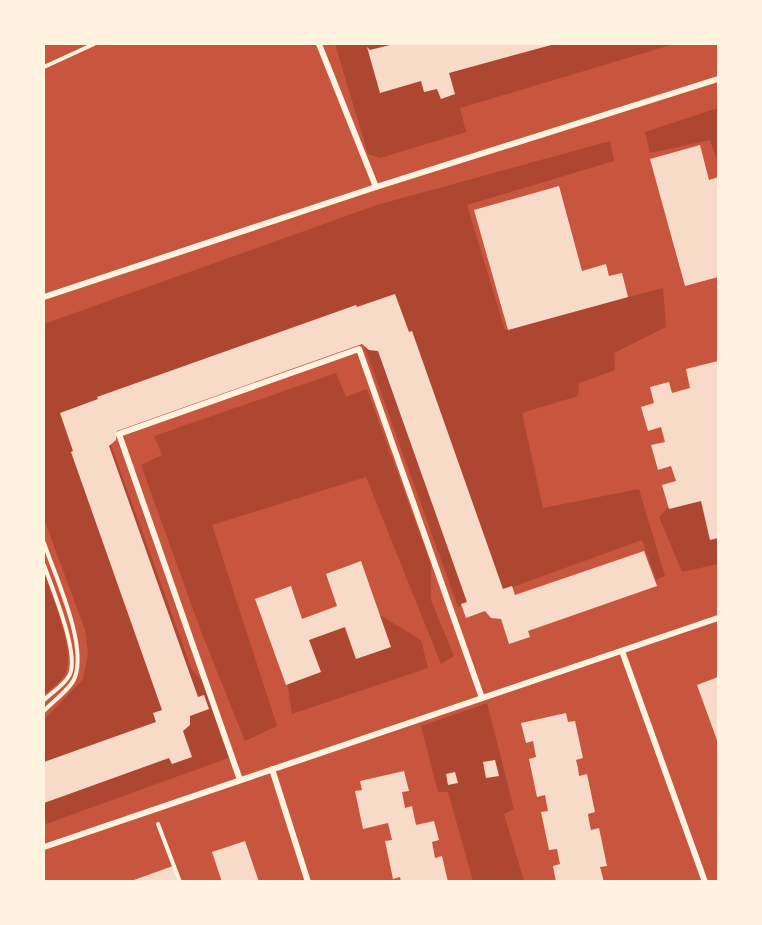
<svg xmlns="http://www.w3.org/2000/svg" width="762" height="925" viewBox="0 0 762 925" font-family="Manrope,sans-serif">
<rect width="100%" height="100%" fill="#c8553d"/>
<g fill="#ae4732">
<path d="M335,44H674L460,108L466,132L380,158L368,154Z"/>
<path d="M718,108V157L716,158L710,140L650,153L645,132Z"/>
<path d="M610,141L614,161L467,205L505,330L663,288L666,327L614,353L615,370L579,383L578,396L522,413L543,508L639,489L665,576L656,580L642,540L458,607L362,340L106,431L192,670L204,682L231,757L46,824L44,816V720L83,679L88,653L85,630L44,519V324L377,205Z"/>
<path d="M336,373L346,397L367,389L431,565V600L454,656L441,664L366,477L212,525L277,726L245,741L202,634L141,465L162,455L154,436Z"/>
<path d="M698,492L712,531L718,528V564L682,572L659,517L674,501Z"/>
<path d="M44,573C52,598 75,647 66,672C63,681 50,689 44,695Z"/>
<path d="M375,612L421,640L428,668L292,714L286,675L305,633L341,620L353,651Z"/>
<path d="M487,703L514,809L504,814L524,881H473L448,792H438L421,726Z"/>
</g>
<g fill="#f7dbc8">
<path d="M394,44H555L449,73L455,94L441,99L437,89L424,92L421,81L380,93L367,47L370,50Z"/>
<path d="M700,145L709,180L718,177V277L685,286L650,159Z"/>
<path d="M559,186L582,271L606,264L609,276L622,273L628,297L508,330L474,210Z"/>
<path d="M395,294L409,332L412,331L503,589L512,586L515,595L644,551L657,586L528,631L530,637L509,644L501,619L491,618L485,611L466,618L461,604L467,602L378,351L369,350L362,344L117,431L116,440L109,446L198,697L204,695L209,709L190,716V725L183,731L192,757L172,764L169,758L44,803V762L156,722L153,713L162,710L71,452L73,451L60,413L98,399L97,397L356,305L357,307Z"/>
<path d="M718,361V538L710,540L701,501L669,509L662,485L676,481L671,466L658,470L651,445L665,442L661,427L648,431L641,407L654,403L650,387L669,382L672,393L690,388L686,369Z"/>
<path d="M361,561L391,647L356,659L345,627L309,640L321,672L286,685L255,599L291,586L302,619L337,606L326,574Z"/>
<path d="M718,677V743L697,685Z"/>
<path d="M566,713L568,722L575,721L583,758L576,760L578,768L579,776L587,774L595,812L588,814L589,821L591,830L599,828L607,866L600,867L604,882H556L553,866L560,864L557,849L549,850L541,812L548,811L545,795L537,797L529,759L536,757L533,741L526,743L521,723Z"/>
<path d="M495,760L499,776L486,778L483,762Z"/>
<path d="M404,771L409,791L402,792L405,808L412,806L416,825L434,821L439,840L432,842L435,858L442,856L448,882H401L400,877L393,879L385,841L392,840L388,823L363,829L355,791L362,790L360,781Z"/>
<path d="M455,772L458,783L448,785L446,774Z"/>
<path d="M245,841L259,882H222L212,852Z"/>
<path d="M173,866L178,882H131V881Z"/>
</g>
<g fill="none" stroke-linecap="round" stroke-linejoin="round">
<g stroke="#fff3e0" stroke-width="4">
<path d="M44,67L94,44"/>
<path d="M44,543C55,576 87,643 75,677C71,689 52,702 44,711"/>
<path d="M44,565C52,588 79,652 70,674C66,684 51,693 44,700"/>
<path d="M158,824L180,882"/>
</g>
<g stroke="#fff3e0" stroke-width="6">
<path d="M319,44L376,187"/>
<path d="M44,297L376,187L718,79"/>
<path d="M622,651L705,882"/>
<path d="M272,769L308,882"/>
<path d="M240,780L119,434L359,349L482,698"/>
<path d="M44,847L718,618"/>
</g>
</g>
<rect width="762" height="925" fill="none" stroke="#fff3e0" stroke-width="90"/>
</svg>
